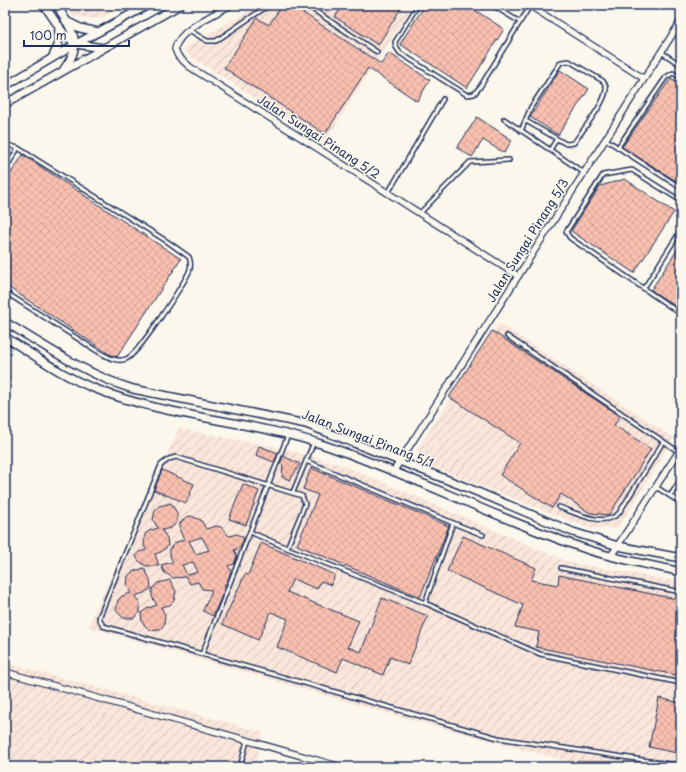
<svg xmlns="http://www.w3.org/2000/svg" width="686" height="772" viewBox="0 0 686 772" font-family="'Playpen Sans',sans-serif">
<defs>
<pattern id="industrial-furrows" width="10" height="10" patternUnits="userSpaceOnUse"><rect width="10" height="10" fill="#fae6da"/><path d="M-1 1l2-2M0 10L10 0M9 11l2-2" fill="none" stroke="#d6c6be"/></pattern>
<pattern id="building-cross-hatch" width="8" height="8" patternUnits="userSpaceOnUse"><rect width="8" height="8" fill="#f9c0af"/><path d="M0 0l8 8M0 8l8-8" fill="none" stroke="#d5a599"/></pattern>
</defs>
<rect width="100%" height="100%" fill="#fbf7ec"/>
<filter id="ink" filterUnits="userSpaceOnUse"><feTurbulence type="fractalNoise" baseFrequency=".025" numOctaves="2"/><feDisplacementMap in="SourceGraphic" scale="8" xChannelSelector="R" yChannelSelector="G"/><feConvolveMatrix kernelMatrix="1 2 1 2 8 2 1 2 1" color-interpolation-filters="sRGB"/></filter>
<g filter="url(#ink)">
<g fill="url(#industrial-furrows)">
<path d="M66,5H122L99,19L72,16Z"/>
<path d="M260,5H413L324,143L184,52L187,46Z"/>
<path d="M499,323L674,438L618,528L591,529L428,465L417,450Z"/>
<path d="M179,429L281,448L345,466L568,562L681,582V767H608L563,760L401,717L88,627Z"/>
<path d="M5,663L263,732L255,767H5Z"/>
</g>
<g fill="url(#building-cross-hatch)" stroke="#1b2f5e" fill-rule="evenodd">
<path d="M282,5H291L381,64L389,53L430,80L417,101L368,68L325,134L224,68L257,18L269,25Z"/>
<path d="M343,5H403L378,45L335,17Z"/>
<path d="M425,5H467L504,29L467,88L400,44Z"/>
<path d="M560,70L589,89L558,135L530,117Z"/>
<path d="M671,78L681,84V184L622,147Z"/>
<path d="M477,117L512,140L504,153L483,140L472,157L457,148Z"/>
<path d="M23,155L181,259L117,357L109,354L5,285V182Z"/>
<path d="M625,179L674,212L634,273L571,231L600,186Z"/>
<path d="M681,244V310L651,290Z"/>
<path d="M492,331L620,416L614,425L651,449L609,515L590,513L561,494L552,508L500,475L520,443L449,397Z"/>
<path d="M259,446L278,453L274,462L256,455Z"/>
<path d="M283,456L300,464L290,480L282,477L283,465L280,464Z"/>
<path d="M311,468L449,526L420,597L297,545L318,495L303,489Z"/>
<path d="M162,470L194,484L186,503L154,490Z"/>
<path d="M243,484L259,491L246,525L229,519Z"/>
<path d="M171,503L177,513V522L171,528L162,530L167,538L168,546L161,552L155,554L159,566H146L138,560L136,556L139,552L146,550L144,545L145,534L149,531L158,528L153,520L155,510L159,506Z"/>
<path d="M191,516L201,520L206,529L216,526L221,527L229,536L237,534L244,538L240,548L234,550L237,556L234,564L228,566L231,571L227,582L224,585L226,586L213,616L203,611L212,590L202,589L198,582L190,584L186,577L173,578L164,572L161,565L173,562L170,556V548L176,542L184,540L180,531V523L186,517ZM202,537L209,550L196,554L189,541ZM193,562L198,572L187,575L182,565Z"/>
<path d="M463,536L536,568L531,580L558,585L559,575L681,600V676L536,647L539,632L515,627L523,605L447,571Z"/>
<path d="M261,543L335,575L331,585L321,581L317,589L293,579L287,592L359,621L348,647L361,652L382,598L428,616L408,665L390,657L383,675L343,658L337,672L277,647L288,619L271,612L258,640L222,624L245,574L248,575Z"/>
<path d="M144,568L150,579L151,588L144,593L135,596L140,603V612L134,618H123L116,610L118,600L122,596L131,593L127,586L128,576L132,572Z"/>
<path d="M170,580L176,591L174,601L170,605L161,607L165,615L164,625L160,629L149,630L142,622L141,613L148,608L157,605L152,597V589L158,583Z"/>
<path d="M659,698L681,703V754L649,747Z"/>
</g>
<g fill="none" stroke-linecap="round" stroke-linejoin="round">
<defs>
<g id="service">
<path d="M306,5L377,52"/>
<path d="M418,5L395,42L396,47L400,53L467,95L474,94L480,87L530,6"/>
<path d="M492,5L520,22"/>
<path d="M189,30L207,41H216L269,5"/>
<path d="M661,52L681,65"/>
<path d="M504,119L583,172"/>
<path d="M521,131L531,107L561,62L569,61L603,81C605,84 607,87 606,90C604,105 583,129 574,143L566,144L526,121"/>
<path d="M605,139L681,188"/>
<path d="M5,144L18,148L5,170"/>
<path d="M618,147L666,77L673,73L681,78"/>
<path d="M550,150L556,140"/>
<path d="M388,193L443,99"/>
<path d="M681,201L632,170L603,175L566,232L570,238L681,314"/>
<path d="M420,213L470,162L509,160"/>
<path d="M644,288L681,230"/>
<path d="M5,292L97,351C106,356 116,363 126,359C138,355 182,286 189,272C191,267 191,262 189,257L168,242L18,148"/>
<path d="M507,336L679,452"/>
<path d="M306,461L453,523L425,603"/>
<path d="M656,487L681,503"/>
<path d="M293,492L314,442"/>
<path d="M670,496L681,479"/>
<path d="M559,507C576,513 604,528 619,513L663,442"/>
<path d="M453,523L483,535"/>
<path d="M250,532L287,548"/>
<path d="M561,568L681,592"/>
<path d="M202,654L288,435"/>
<path d="M681,683L540,654L425,603L287,548L305,504L302,496L176,457L169,459L161,465L99,618L103,626L498,738L669,764H681"/>
<path d="M240,767L247,741"/>
</g>
<g id="minor">
<path d="M231,5C215,14 178,30 175,49L178,56L190,67L518,276"/>
<path d="M529,5L643,78"/>
<path d="M393,472L681,21"/>
<path d="M611,556L681,448"/>
<path d="M5,672L341,767"/>
</g>
<g id="tertiary">
<path d="M44,5L64,34L76,44"/>
<path d="M57,5C71,30 85,42 64,69"/>
<path d="M66,21L80,28L98,32"/>
<path d="M76,44L103,48"/>
<path d="M52,58L58,46L59,26"/>
<path d="M5,86L76,44L148,5"/>
<path d="M5,104L180,5"/>
<path d="M5,322C47,347 87,375 133,389L306,424L468,488L573,532L618,546L681,558"/>
<path d="M5,337C34,355 64,377 96,389C169,418 250,420 324,445C412,475 495,518 583,548C614,559 648,564 681,572"/>
</g>
</defs>
<use href="#service" stroke="#1b2f5e" stroke-width="6"/>
<use href="#minor" stroke="#1b2f5e" stroke-width="8"/>
<use href="#tertiary" stroke="#1b2f5e" stroke-width="10"/>
<use href="#service" stroke="#fbf7ec" stroke-width="3"/>
<use href="#minor" stroke="#fbf7ec" stroke-width="5.5"/>
<use href="#tertiary" stroke="#fbf7ec" stroke-width="7"/>
</g>
</g>
<g text-anchor="middle" dominant-baseline="central" stroke-width="3" stroke-linejoin="round" paint-order="stroke">
<g font-size="12" fill="#1b2f5e" stroke="#fbf7ec">
<text transform="translate(319 136) rotate(33)">Jalan Sungai Pinang 5/2</text>
<text transform="translate(527 240) rotate(-58)">Jalan Sungai Pinang 5/3</text>
<text transform="translate(368 438) rotate(21)">Jalan Sungai Pinang 5/1</text>
</g>
</g>
<rect width="686" height="772" fill="none" stroke="#fbf7ec" stroke-width="20"/>
<rect x="10" y="10" width="666" height="752" fill="none" stroke="#1b2f5e" stroke-width="1.5" filter="url(#ink)"/>
<path d="M24 40v6h105v-6" fill="none" stroke="#1b2f5e" stroke-width="2"/>
<text x="30" y="40" font-size="12" fill="#1b2f5e" stroke="#fbf7ec" stroke-width="3" paint-order="stroke">100 m</text>
</svg>
